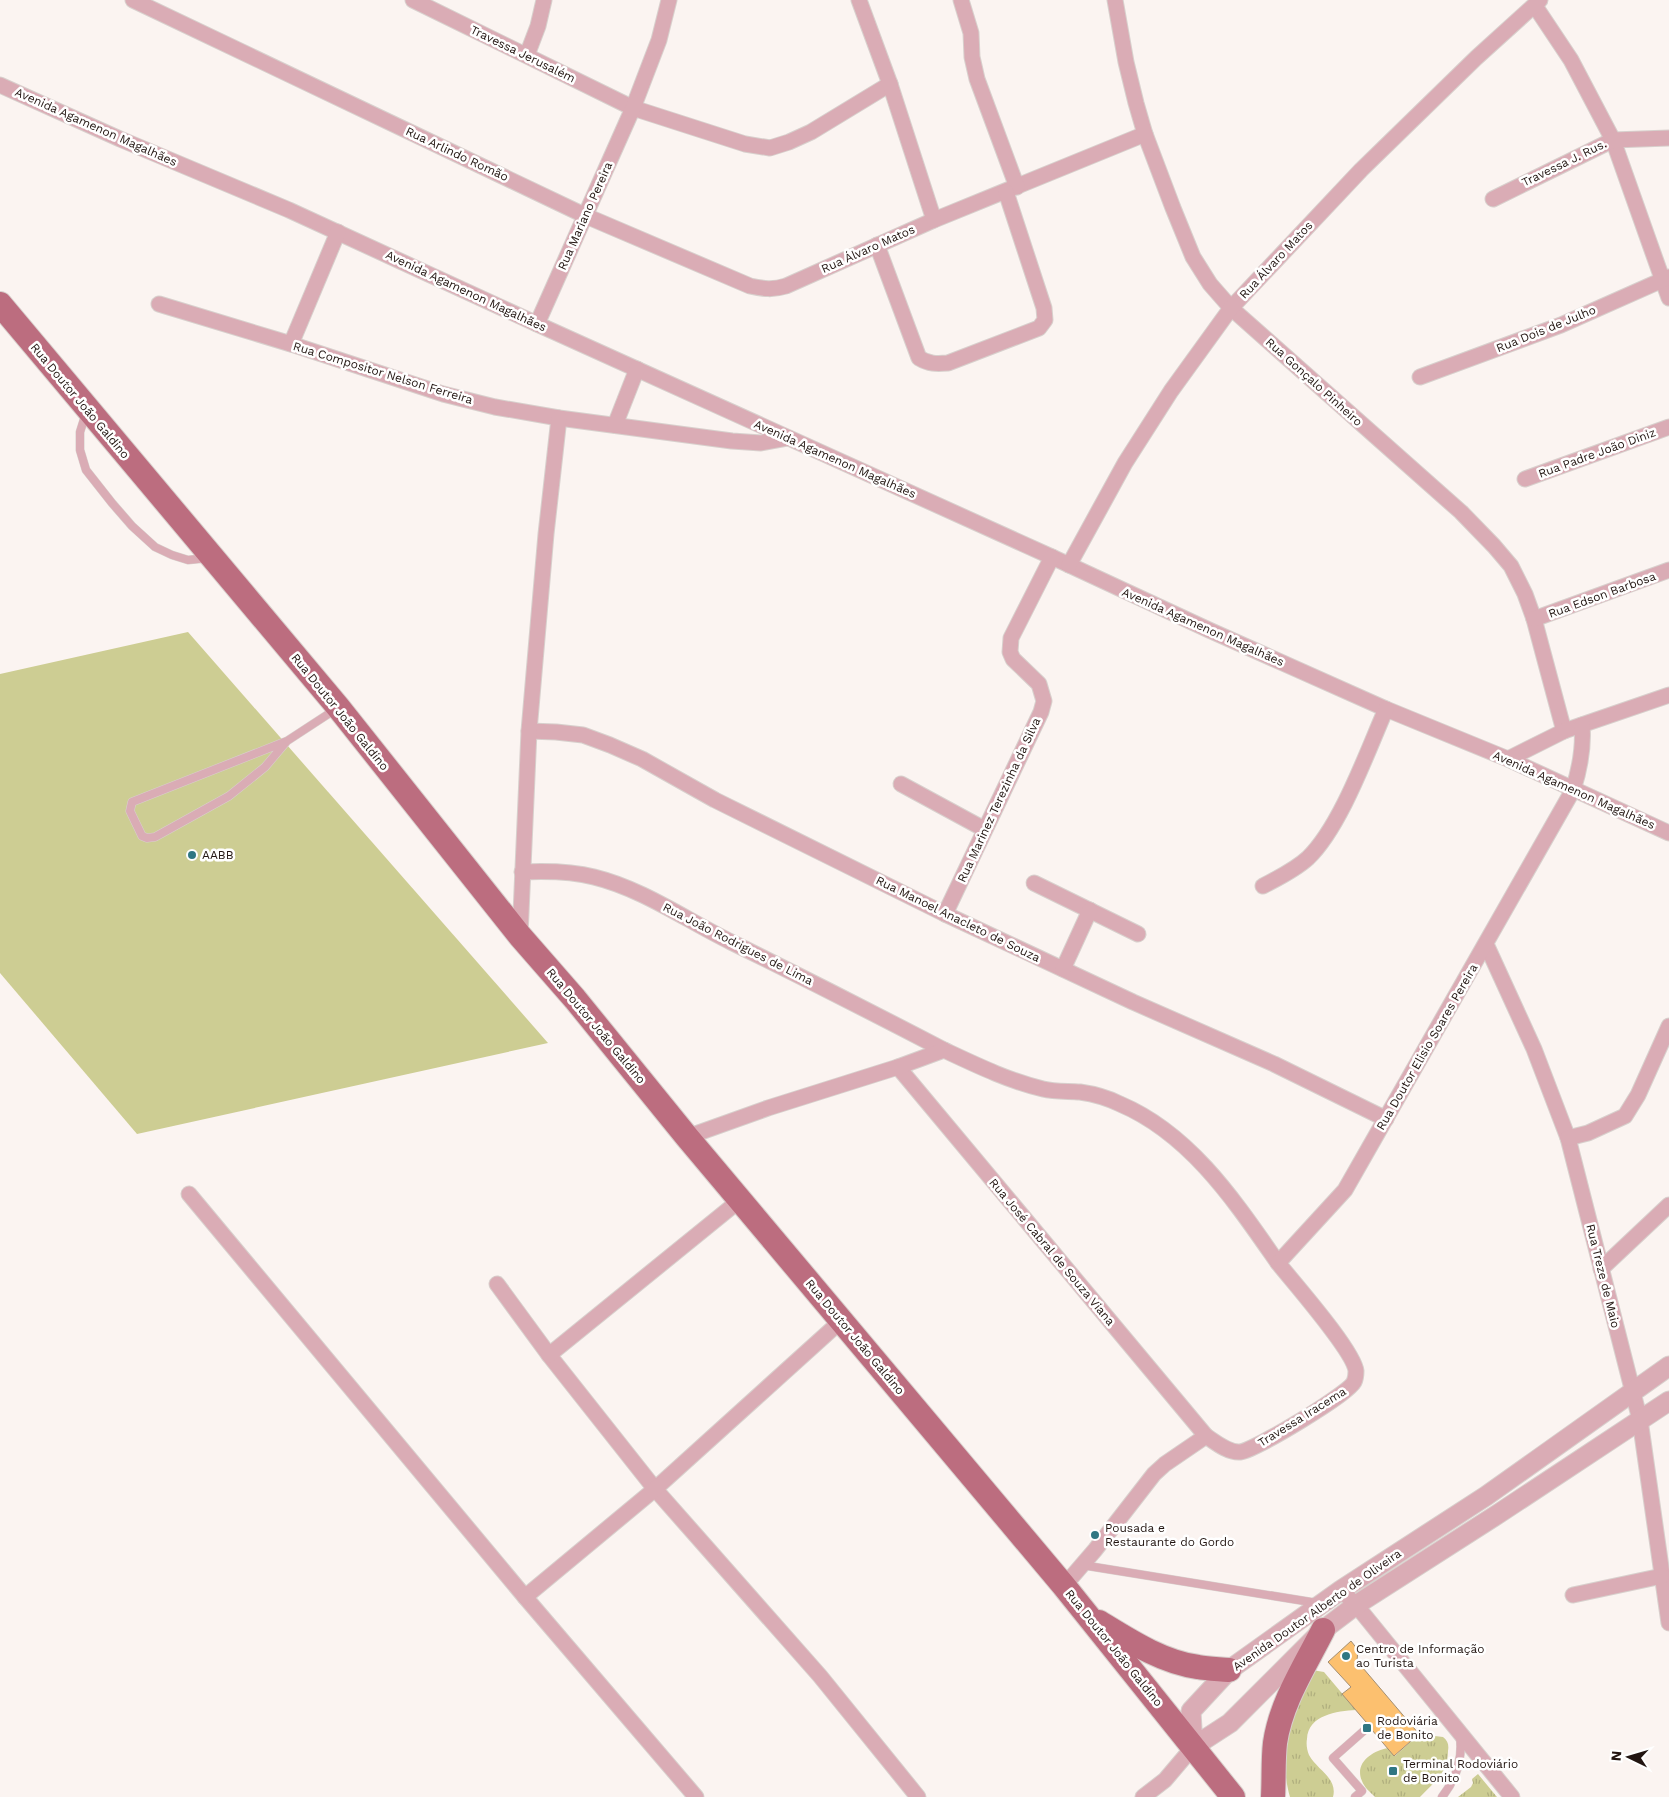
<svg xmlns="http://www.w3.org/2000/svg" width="1669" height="1797" viewBox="0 0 1669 1797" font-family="'Work Sans',sans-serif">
<defs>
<pattern id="grass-tufts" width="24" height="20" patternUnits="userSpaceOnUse" patternTransform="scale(1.25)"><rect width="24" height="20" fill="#cdcd93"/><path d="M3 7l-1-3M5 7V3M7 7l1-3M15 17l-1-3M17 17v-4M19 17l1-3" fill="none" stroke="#b0af7e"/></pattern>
</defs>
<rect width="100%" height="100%" fill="#fbf4f1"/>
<g fill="url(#grass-tufts)">
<path d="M1312,1670L1324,1672L1356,1710C1337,1711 1308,1715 1307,1739C1306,1744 1307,1750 1309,1755C1317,1770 1338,1778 1333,1797H1290C1283,1773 1283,1743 1290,1720C1296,1703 1305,1686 1312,1670Z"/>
<path d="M1419,1734L1443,1737C1448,1741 1449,1745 1448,1751C1448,1773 1434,1782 1420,1797H1375C1370,1792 1364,1787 1362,1781C1354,1763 1372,1751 1388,1748L1395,1756Z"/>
<path d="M1478,1774L1497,1797H1458L1471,1787L1473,1783L1472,1779Z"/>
</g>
<path fill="#cdcd93" d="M188,632L548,1043L137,1134L0,973V674Z"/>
<path fill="#fcc06f" stroke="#a38f74" d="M1351,1641L1358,1650L1357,1661L1419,1734L1394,1756L1372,1730L1371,1725L1366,1722L1342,1694L1351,1687L1328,1662Z"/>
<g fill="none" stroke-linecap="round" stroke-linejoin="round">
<defs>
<g id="service">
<path d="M86,413L80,432V450L86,470L112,503L132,526L155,547L172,555L188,560L208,558"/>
<path d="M287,741L265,767L229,796L155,837L147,838L142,836L130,811L132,802L287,741L336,709"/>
<path d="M1082,1565L1317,1603"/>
<path d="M1355,1797L1362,1791L1333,1758L1367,1728"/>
<path d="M1442,1797C1456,1779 1463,1760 1460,1737"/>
</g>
<g id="minor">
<path d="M133,0L586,216L750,286C764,289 773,290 786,286L934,220L1145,134"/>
<path d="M413,0L633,108L745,144L770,148L789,142L811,132L890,84"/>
<path d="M859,0L890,84L934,220"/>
<path d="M961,0L971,33L972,57L977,79L1017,187"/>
<path d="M1115,0L1126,62L1136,103L1145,134L1173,208L1193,257L1210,284L1231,308L1461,512L1494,546L1511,566L1525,594L1534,619L1564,731"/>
<path d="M1535,6L1571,60L1613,140L1669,298"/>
<path d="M527,55L538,26L544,0"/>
<path d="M0,85L120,139L289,210L537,324L1052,557L1209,630L1386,709L1508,759L1669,833"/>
<path d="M1493,199L1613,140L1669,138"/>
<path d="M877,245L919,358C929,364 936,364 948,363L1039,328L1045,320L1044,308L1006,192"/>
<path d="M159,304L291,344L443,394L495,407L559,418L732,441L761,443L788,438"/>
<path d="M537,324L633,108L659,40L669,0"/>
<path d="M291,344L338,232"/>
<path d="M1420,377L1561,325L1669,277"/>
<path d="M615,425L637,369"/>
<path d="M1525,479L1669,427"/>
<path d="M1069,565L1125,463L1171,391L1231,308L1361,170L1476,58L1540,0"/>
<path d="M1534,619L1669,570"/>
<path d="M529,731L556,732L583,735L610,745L642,759L715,800L945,914L1133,1002L1274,1064L1386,1119"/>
<path d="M1508,759L1564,731L1669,695"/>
<path d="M901,784L984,829"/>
<path d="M522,872C546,871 571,871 594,877C643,889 686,920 731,942C802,977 873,1013 944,1050"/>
<path d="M1034,883L1138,934"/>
<path d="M1263,886C1278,878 1295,870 1308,858C1341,826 1367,752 1386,709"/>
<path d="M945,914L1041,712L1044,701L1039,684L1013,659L1010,652L1011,638L1052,557"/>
<path d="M520,936L529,731L546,534L559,418"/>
<path d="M1486,944L1534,1049L1568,1138L1640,1420L1669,1623"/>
<path d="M1063,969L1090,910"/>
<path d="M898,1067L1206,1436"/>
<path d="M687,1137L768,1108L898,1067L944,1050C976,1065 1009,1081 1043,1089C1055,1092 1068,1091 1080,1092C1094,1094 1108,1098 1120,1104C1191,1134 1236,1203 1278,1263"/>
<path d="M1568,1138L1588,1133L1625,1116L1638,1095L1669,1026"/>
<path d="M189,1194L525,1597L696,1797"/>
<path d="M1601,1269L1669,1205"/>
<path d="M497,1284L549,1355L655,1489L820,1676L918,1797"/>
<path d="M549,1355L740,1200"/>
<path d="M1064,1586L1095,1550L1154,1474L1165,1464L1206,1436C1215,1442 1228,1453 1240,1452C1255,1450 1347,1395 1354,1382C1355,1380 1356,1374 1356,1371C1354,1351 1294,1283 1278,1263L1345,1190L1573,790C1580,768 1584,748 1582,725"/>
<path d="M1341,1590L1356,1605L1512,1797"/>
<path d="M1573,1595L1662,1576"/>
<path d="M525,1597L655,1489L842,1320"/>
<path d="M1143,1797L1165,1780L1193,1747"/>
</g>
<path id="tertiary" d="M1669,1366L1486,1496L1341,1590L1229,1670L1191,1711L1193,1747L1230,1723L1323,1630L1356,1605L1498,1514L1669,1401"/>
<g id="primary">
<path d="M0,304L338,707L520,936L575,999L687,1137L1064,1586L1233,1797"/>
<path d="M1099,1622C1130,1641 1162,1662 1198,1667C1208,1669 1219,1669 1229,1670"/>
<path d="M1273,1797C1274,1779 1273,1760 1275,1743C1281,1702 1305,1666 1323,1630"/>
</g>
</defs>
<use href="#service" stroke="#d8d0cd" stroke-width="9"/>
<use href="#minor" stroke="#d8d0cd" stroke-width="17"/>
<use href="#tertiary" stroke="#d8d0cd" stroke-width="21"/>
<use href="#primary" stroke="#d8d0cd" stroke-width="26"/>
<use href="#service" stroke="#daacb5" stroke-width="8"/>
<use href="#minor" stroke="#daacb5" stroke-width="15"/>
<use href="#tertiary" stroke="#daacb5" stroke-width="19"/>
<use href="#primary" stroke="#bc6d7f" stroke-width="24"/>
</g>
<g fill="#307783" stroke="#fff" stroke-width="2">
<circle cx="192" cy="855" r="5"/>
<circle cx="1095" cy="1535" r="5"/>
<circle cx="1346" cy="1656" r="5"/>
<rect x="1362" y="1723" width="10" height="10" rx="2.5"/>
<rect x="1388" y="1766" width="10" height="10" rx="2.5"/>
</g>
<g text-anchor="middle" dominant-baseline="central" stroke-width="5" stroke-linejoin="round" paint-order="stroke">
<g font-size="12" fill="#221511" stroke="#fff">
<text transform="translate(523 54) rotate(26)">Travessa Jerusalém</text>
<text transform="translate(96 127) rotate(24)">Avenida Agamenon Magalhães</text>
<text transform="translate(457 154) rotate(25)">Rua Arlindo Romão</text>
<text transform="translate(1564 163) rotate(-26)">Travessa J. Rus.</text>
<text transform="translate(585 216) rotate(-66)">Rua Mariano Pereira</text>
<text transform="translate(868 249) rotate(-24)">Rua Álvaro Matos</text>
<text transform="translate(1276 260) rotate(-47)">Rua Álvaro Matos</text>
<text transform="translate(466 291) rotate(25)">Avenida Agamenon Magalhães</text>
<text transform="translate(1546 329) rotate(-22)">Rua Dois de Julho</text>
<text transform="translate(383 373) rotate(17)">Rua Compositor Nelson Ferreira</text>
<text transform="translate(1314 382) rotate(42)">Rua Gonçalo Pinheiro</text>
<text transform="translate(80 401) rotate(50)">Rua Doutor João Galdino</text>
<text transform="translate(1597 453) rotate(-20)">Rua Padre João Diniz</text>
<text transform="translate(835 459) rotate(24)">Avenida Agamenon Magalhães</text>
<text transform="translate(1602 595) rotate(-20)">Rua Edson Barbosa</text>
<text transform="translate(1203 627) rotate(24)">Avenida Agamenon Magalhães</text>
<text transform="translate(340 712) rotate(51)">Rua Doutor João Galdino</text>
<text transform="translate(1574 790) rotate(24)">Avenida Agamenon Magalhães</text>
<text transform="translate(999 800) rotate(-65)">Rua Marinez Terezinha da Silva</text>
<text transform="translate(958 919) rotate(26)">Rua Manoel Anacleto de Souza</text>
<text transform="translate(738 944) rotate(27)">Rua João Rodrigues de Lima</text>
<text transform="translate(596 1026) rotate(50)">Rua Doutor João Galdino</text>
<text transform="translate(1427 1047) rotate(-60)">Rua Doutor Elisio Soares Pereira</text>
<text transform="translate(1052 1252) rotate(50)">Rua José Cabral de Souza Viana</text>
<text transform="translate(1603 1276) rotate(76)">Rua Treze de Maio</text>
<text transform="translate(855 1337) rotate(50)">Rua Doutor João Galdino</text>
<text transform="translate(1302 1417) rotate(-32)">Travessa Iracema</text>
<text transform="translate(1317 1610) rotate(-35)">Avenida Doutor Alberto de Oliveira</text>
<text transform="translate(1114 1648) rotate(51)">Rua Doutor João Galdino</text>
</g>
<g font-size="12" fill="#221511" stroke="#fff" text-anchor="start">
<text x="202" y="855">AABB</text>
<text x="1105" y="1528">Pousada e<tspan x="1105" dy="14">Restaurante do Gordo</tspan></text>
<text x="1356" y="1649">Centro de Informação<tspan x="1356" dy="14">ao Turista</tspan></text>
<text x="1377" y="1721">Rodoviária<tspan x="1377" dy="14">de Bonito</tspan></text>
<text x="1403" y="1764">Terminal Rodoviário<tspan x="1403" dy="14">de Bonito</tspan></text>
</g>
</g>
<g transform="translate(1629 1757) rotate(275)" stroke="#ffffff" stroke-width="4" paint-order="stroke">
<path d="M0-4L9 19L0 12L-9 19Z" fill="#221511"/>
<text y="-8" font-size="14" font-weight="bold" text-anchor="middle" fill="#221511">N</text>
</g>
</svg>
